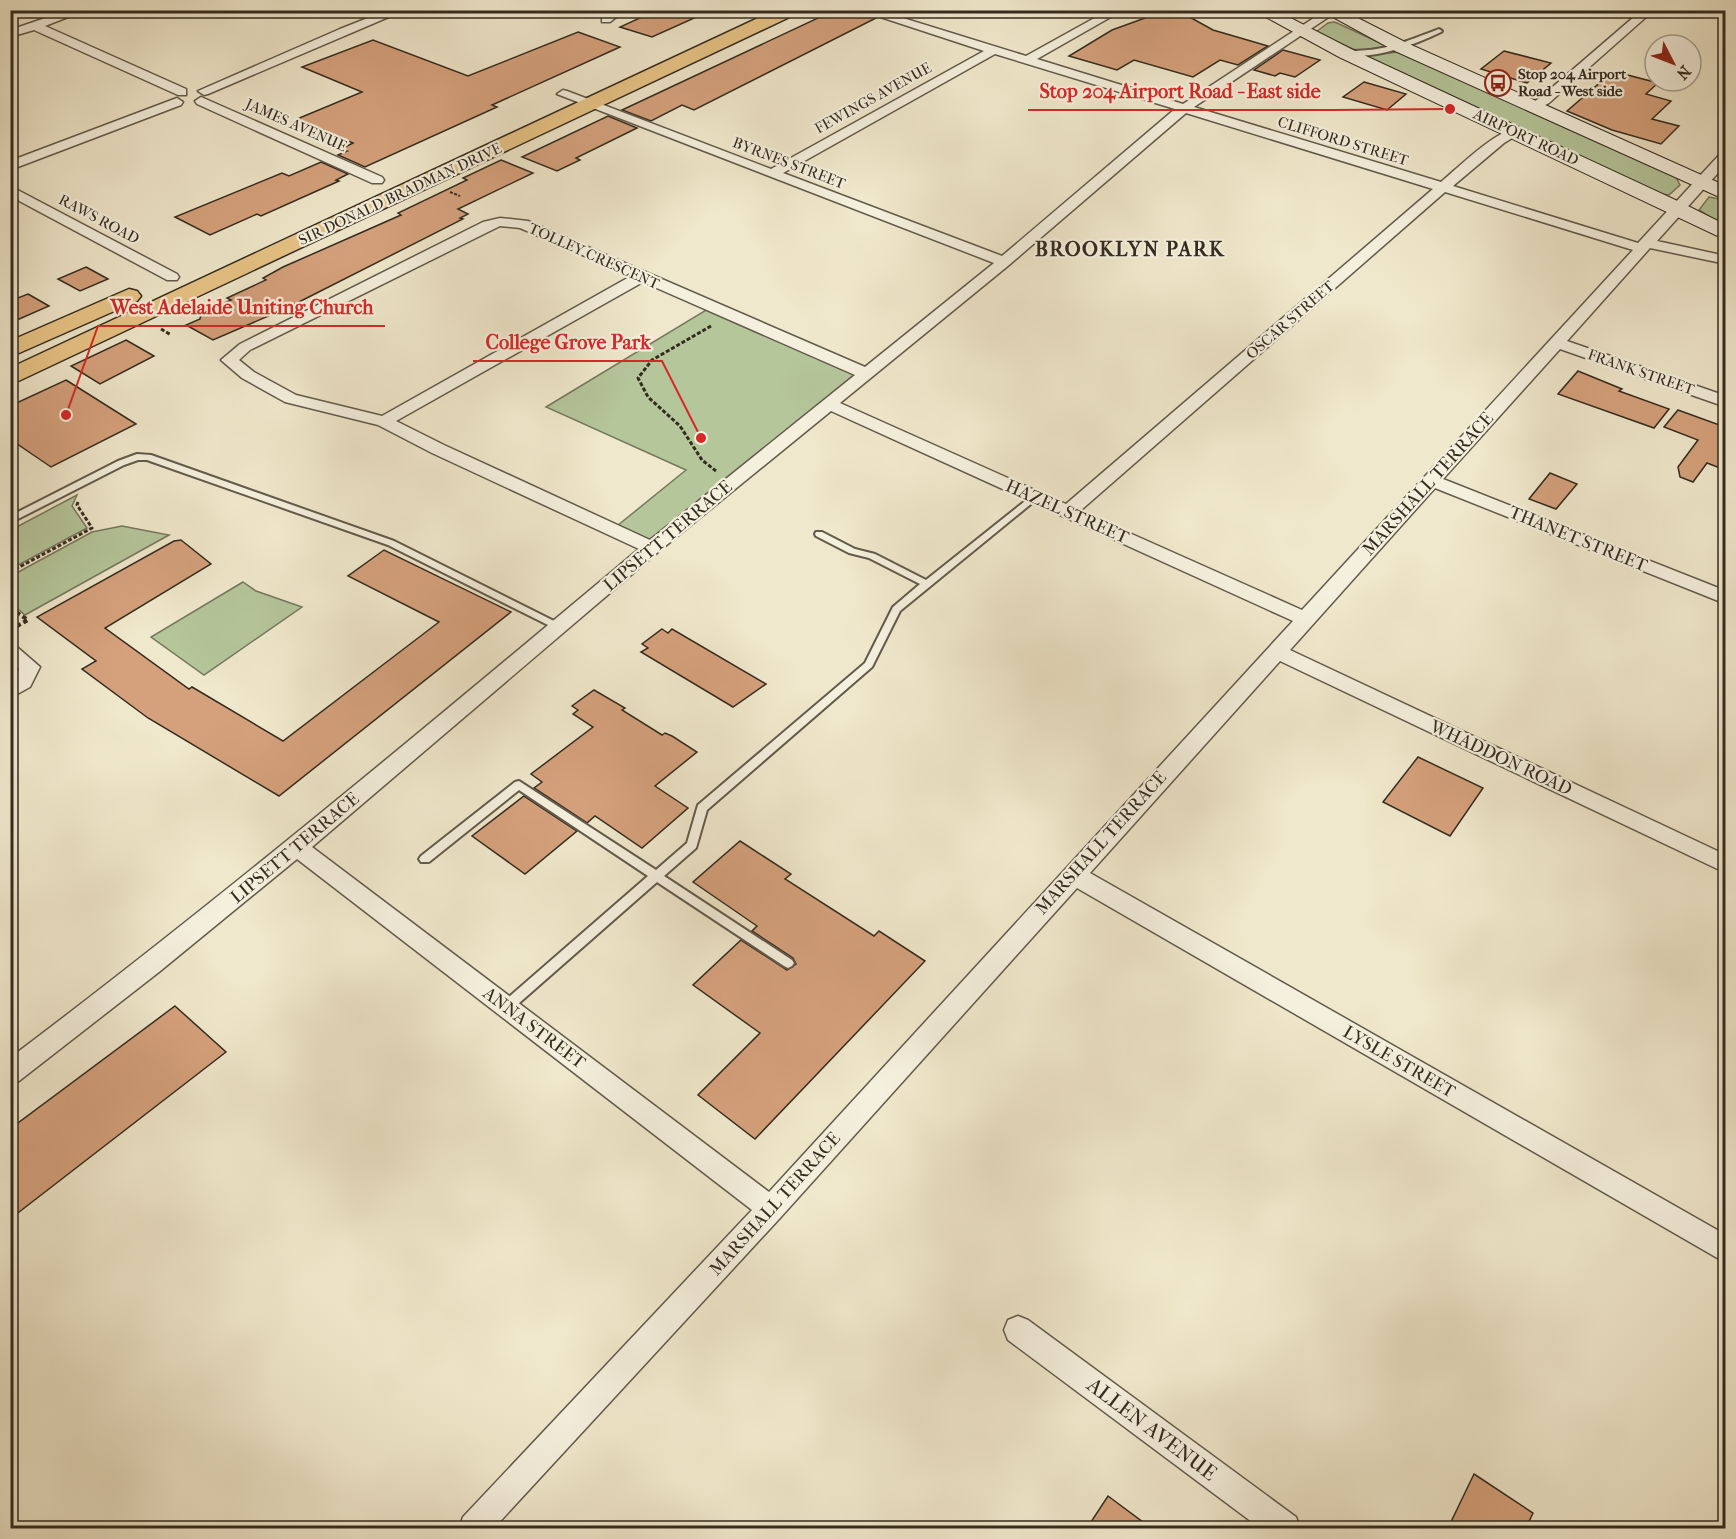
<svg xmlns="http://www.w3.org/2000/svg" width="1736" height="1539" viewBox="0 0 1736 1539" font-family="'IM FELL French Canon',serif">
<rect width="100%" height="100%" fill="#f0e8cc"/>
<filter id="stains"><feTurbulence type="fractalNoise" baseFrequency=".00333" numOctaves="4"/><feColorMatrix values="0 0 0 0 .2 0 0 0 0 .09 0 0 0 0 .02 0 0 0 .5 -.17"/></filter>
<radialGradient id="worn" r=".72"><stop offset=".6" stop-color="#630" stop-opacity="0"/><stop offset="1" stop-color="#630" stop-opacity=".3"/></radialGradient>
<g fill="#b5c69b" stroke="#74785e" stroke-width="1.5">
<path d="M1334,22L1337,23L1391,48L1357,51L1316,32L1328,23Z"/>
<path d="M1398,52L1676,177L1680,185L1669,195L1660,194L1364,56Z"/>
<path d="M1709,197L1725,200V227L1699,210Z"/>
<path d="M711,307L865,373L652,548L612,530L686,470L546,407Z"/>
<path d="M77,495L72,506L87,528L11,569V530Z"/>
<path d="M122,526L169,535L25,615L11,603V576L92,532Z"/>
<path d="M243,582L256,591L302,607L204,675L151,637Z"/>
</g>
<g fill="#d5a17c" stroke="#332b20" stroke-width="1.5">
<path d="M657,10H712L652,37L620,27Z"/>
<path d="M835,10H857L876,18L694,110L682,105L651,121L622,110Z"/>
<path d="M1167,10H1177L1213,30L1268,46L1238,65L1220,60L1193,77L1134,60L1117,70L1069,56L1112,30Z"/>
<path d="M578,32L620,47L492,105L497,107L365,167L338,155L347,151L341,149L353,143L297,119L362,92L302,67L373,40L468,76Z"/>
<path d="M1283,50L1320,60L1295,77L1280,73L1275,76L1254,70Z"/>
<path d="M1504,51L1551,63L1527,83L1481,69Z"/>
<path d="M1616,72L1658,83L1646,94L1671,101L1652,119L1679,126L1661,144L1612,130L1567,111L1610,74Z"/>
<path d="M1364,82L1406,94L1387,110L1343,97Z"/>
<path d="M608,116L637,128L576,158L580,160L557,171L522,157Z"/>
<path d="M501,160L533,173L458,209L468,214L460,218L463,219L289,307L213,340L186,325L200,319L201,314L231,300L227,298L266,280L263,278L283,267L401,215L398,213L467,180L463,178Z"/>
<path d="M321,162L348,174L336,180L339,181L261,216L257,214L210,235L175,217L282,173L289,176Z"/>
<path d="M86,267L108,279L80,291L58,279Z"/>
<path d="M28,294L49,306L10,323V301Z"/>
<path d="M126,340L154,356L100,384L71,366Z"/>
<path d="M1578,371L1622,389L1619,391L1669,409L1654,428L1558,394Z"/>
<path d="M66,380L136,424L51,467L10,439V406Z"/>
<path d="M1678,410L1725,427V470L1707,463L1693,482L1680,477L1678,467L1698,440L1664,427Z"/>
<path d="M1550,473L1577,484L1556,509L1529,499Z"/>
<path d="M181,540L211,564L105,628L189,689L192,687L283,741L439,622L348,576L384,550L511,612L279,796L148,718L82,669L96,661L37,617L174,541Z"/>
<path d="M662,629L668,633L672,629L766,684L733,707L641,652L648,648L642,644Z"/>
<path d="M594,690L625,708L622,710L662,735L665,733L672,736L697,752L655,786L688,808L642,848L595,816L587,823L534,788L542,782L531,774L593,727L573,714L578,710L572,706Z"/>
<path d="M1418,757L1483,788L1450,836L1383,802Z"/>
<path d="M524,796L577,831L525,874L472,836Z"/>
<path d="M740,841L791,874L785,879L874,936L879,931L925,961L755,1139L698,1095L760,1033L693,985L741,940L787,970L796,964L793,958L752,931L757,926L693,882Z"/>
<path d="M175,1006L226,1052L10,1219V1129Z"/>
<path d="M1474,1474L1533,1513L1526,1528H1448Z"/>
<path d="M1108,1496L1151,1528H1087Z"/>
</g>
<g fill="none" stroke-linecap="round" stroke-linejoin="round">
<defs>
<g id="lane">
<path d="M1439,29L1442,31L1441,32C1419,43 1367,63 1345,53L1348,51C1387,51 1404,42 1439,29Z"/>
<path d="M137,454L151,455L394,541L562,625L564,627L562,629H556L388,545L147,460H138L124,465L10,523V516L118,461Z"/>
<path d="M1034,494L1037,495V499L900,611L872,667L707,810L696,848L664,876L792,960L794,963L792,966L788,968L784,966L657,882L510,1011L506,1012L502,1011L500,1007L502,1003L648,876L519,790L429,862H421L419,859L421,856L515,782L519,781L656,870L687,843L698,805L865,663L893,607L920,584L869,558L849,553L816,536L815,534L816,532H822L855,549L875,554L926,580Z"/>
</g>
<g id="street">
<path d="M69,10H86L45,26L186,89V95H178L34,30L10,37V30Z"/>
<path d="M388,10H405L208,94L204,95L198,91L340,29Z"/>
<path d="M612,10H625L610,22H602V18Z"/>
<path d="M859,10H877L1026,56L1109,10H1123L1037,59L1183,104L1326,10H1339L1194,107L1441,182C1457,169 1500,125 1521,129L1522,132L1504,143L1453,186L1638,243L1721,153L1726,152V164L1657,241L1726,256V264L1650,248L1567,341L1726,396V407L1560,349L1443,479L1726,591V604L1435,488L1290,650L1726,855V873L1280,661L1090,873L1726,1235V1263L1077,888L780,1218L494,1528H459L463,1517L752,1210L297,859L159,972L19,1081L10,1084V1058C226,895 432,722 639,549L432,453L378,425L285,402L242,378L221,360L240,344L483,222L500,218L528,221L865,367L994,263L557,94L563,90L567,91L771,169L984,51ZM995,54L1175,109L1002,256L783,173ZM1186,113L1433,189L1066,504L840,403L1009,265ZM1445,192L1633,250L1302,610L1080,511ZM500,226L520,228L631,276L382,416L296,395L254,372L239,360L250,350ZM643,282L855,375L650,540L444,445L396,421ZM831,411L1293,621L769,1192L312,847L658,552Z"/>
<path d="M1642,10H1654L1549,103L1538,109H1530L1528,106L1541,97Z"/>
<path d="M201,97L382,177L384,180L382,183H372L197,104L195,101Z"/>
<path d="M177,98L183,102L181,105L10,170V161Z"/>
<path d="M10,186L177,274L179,277L177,280H167L10,196Z"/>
<path d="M10,646L17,647L40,667L30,687L10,698V681L15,678L19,669L10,662Z"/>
<path d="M1018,1316L1028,1320L1296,1517L1300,1528H1260L1008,1340L1004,1330L1008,1320Z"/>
</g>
<g id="secondary">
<path d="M1253,10H1275L1351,49L1684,204L1726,225V240L1339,57Z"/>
<path d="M1320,10H1342L1407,43L1726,186V200L1395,51Z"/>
</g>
<g id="primary">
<path d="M775,10H798L796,14L10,385V368Z"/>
<path d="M129,289L137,291L141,296L137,301L10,357V341Z"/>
</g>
</defs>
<use href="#lane" stroke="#625a4b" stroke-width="4"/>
<use href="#street" stroke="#625a4b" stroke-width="3"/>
<use href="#secondary" stroke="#332b20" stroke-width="2"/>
<use href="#primary" stroke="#332b20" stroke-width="3"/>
<path stroke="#332b20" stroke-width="2" stroke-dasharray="3 1.5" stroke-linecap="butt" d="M450,192L460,196"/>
<g stroke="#332b20" stroke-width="3" stroke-dasharray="4 2" stroke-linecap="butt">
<path d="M711,326L652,360L638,378L648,397L680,426L702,460L716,471"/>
<path d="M161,329L171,335"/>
<path d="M10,572L92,528L77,505L78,502"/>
</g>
<path stroke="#332b20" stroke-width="4" stroke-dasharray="4.5 3" stroke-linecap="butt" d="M10,608L28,620L10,630"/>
<use href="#lane" fill="#f5f0de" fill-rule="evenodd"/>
<use href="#street" fill="#f5f0de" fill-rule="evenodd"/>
<use href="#secondary" fill="#f5f0de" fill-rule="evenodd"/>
<use href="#primary" fill="#e8c486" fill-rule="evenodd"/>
</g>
<defs>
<symbol id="bus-ring" viewBox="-11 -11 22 22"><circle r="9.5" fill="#f5f0de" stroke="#8f2418" stroke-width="1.5"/><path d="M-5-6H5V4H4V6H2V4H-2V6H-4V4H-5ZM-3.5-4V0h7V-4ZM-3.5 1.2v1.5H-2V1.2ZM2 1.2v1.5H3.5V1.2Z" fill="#8f2418"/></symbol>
</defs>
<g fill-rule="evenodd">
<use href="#bus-ring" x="1483" y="68" width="30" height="30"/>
</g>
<g text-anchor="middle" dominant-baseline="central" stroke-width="4.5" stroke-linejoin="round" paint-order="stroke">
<g font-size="15" font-weight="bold" fill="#332b20" stroke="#f5f0de" text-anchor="start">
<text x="1518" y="74">Stop 204 Airport<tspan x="1518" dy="17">Road - West side</tspan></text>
</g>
<g font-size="15" fill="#332b20" stroke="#f5f0de">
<text transform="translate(873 98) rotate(-29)">FEWINGS AVENUE</text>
<text transform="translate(296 125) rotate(24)">JAMES AVENUE</text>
<text transform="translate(1526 137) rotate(25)">AIRPORT ROAD</text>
<text transform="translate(1343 141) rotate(17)">CLIFFORD STREET</text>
<text transform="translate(789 163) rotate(21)">BYRNES STREET</text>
<text transform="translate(400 194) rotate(-25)">SIR DONALD BRADMAN DRIVE</text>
<text transform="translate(99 219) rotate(28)">RAWS ROAD</text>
<text transform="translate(594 256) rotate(24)">TOLLEY CRESCENT</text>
<text transform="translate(1290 320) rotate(-41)">OSCAR STREET</text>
<text transform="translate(1641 372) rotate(19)">FRANK STREET</text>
</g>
<g font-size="18" fill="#332b20" stroke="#f5f0de">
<text transform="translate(1428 484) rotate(-48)">MARSHALL TERRACE</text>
<text transform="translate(1067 512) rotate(24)">HAZEL STREET</text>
<text transform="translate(668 536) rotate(-40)">LIPSETT TERRACE</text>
<text transform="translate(1578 539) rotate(22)">THANET STREET</text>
<text transform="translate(1501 758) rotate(25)">WHADDON ROAD</text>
<text transform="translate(1101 843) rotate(-48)">MARSHALL TERRACE</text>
<text transform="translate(295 848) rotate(-40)">LIPSETT TERRACE</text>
<text transform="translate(534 1028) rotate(37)">ANNA STREET</text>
<text transform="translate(1399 1062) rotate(30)">LYSLE STREET</text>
<text transform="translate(775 1204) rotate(-48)">MARSHALL TERRACE</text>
</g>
<g font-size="20" font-weight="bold" letter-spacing="1.5" fill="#332b20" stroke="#f5f0de">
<text x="1130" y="249">BROOKLYN PARK</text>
</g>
<g font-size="21" fill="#332b20" stroke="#f5f0de">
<text transform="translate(1152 1429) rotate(37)">ALLEN AVENUE</text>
</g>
</g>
<path fill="none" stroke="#d62828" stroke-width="2" d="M1450 109L1333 110H1028M66 415L98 326H385M701 438L662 361H473"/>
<g fill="#d62828" stroke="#f5f0de" stroke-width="2">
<circle cx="1450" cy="109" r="6"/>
<circle cx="66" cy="415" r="6"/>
<circle cx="701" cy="438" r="6"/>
</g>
<g font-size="20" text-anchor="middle" font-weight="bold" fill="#d62828" stroke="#f5f0de" stroke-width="4.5" stroke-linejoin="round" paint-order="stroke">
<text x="1180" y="98">Stop 204 Airport Road - East side</text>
<text x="242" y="314">West Adelaide Uniting Church</text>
<text x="568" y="349">College Grove Park</text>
</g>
<rect width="1736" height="1539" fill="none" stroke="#f0e8cc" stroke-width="36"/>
<rect x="12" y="12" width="1712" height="1515" fill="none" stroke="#332b20" stroke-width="3"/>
<rect x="18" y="18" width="1700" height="1503" fill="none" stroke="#332b20" stroke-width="1.5"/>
<g transform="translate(1673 63) rotate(132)"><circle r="28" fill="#f5f0de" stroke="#a7a192" stroke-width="1.5"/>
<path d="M0-4.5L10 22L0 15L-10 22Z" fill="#8f2418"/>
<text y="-9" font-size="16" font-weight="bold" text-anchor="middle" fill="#332b20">N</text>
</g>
<rect width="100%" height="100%" filter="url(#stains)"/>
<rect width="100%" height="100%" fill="url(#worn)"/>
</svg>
